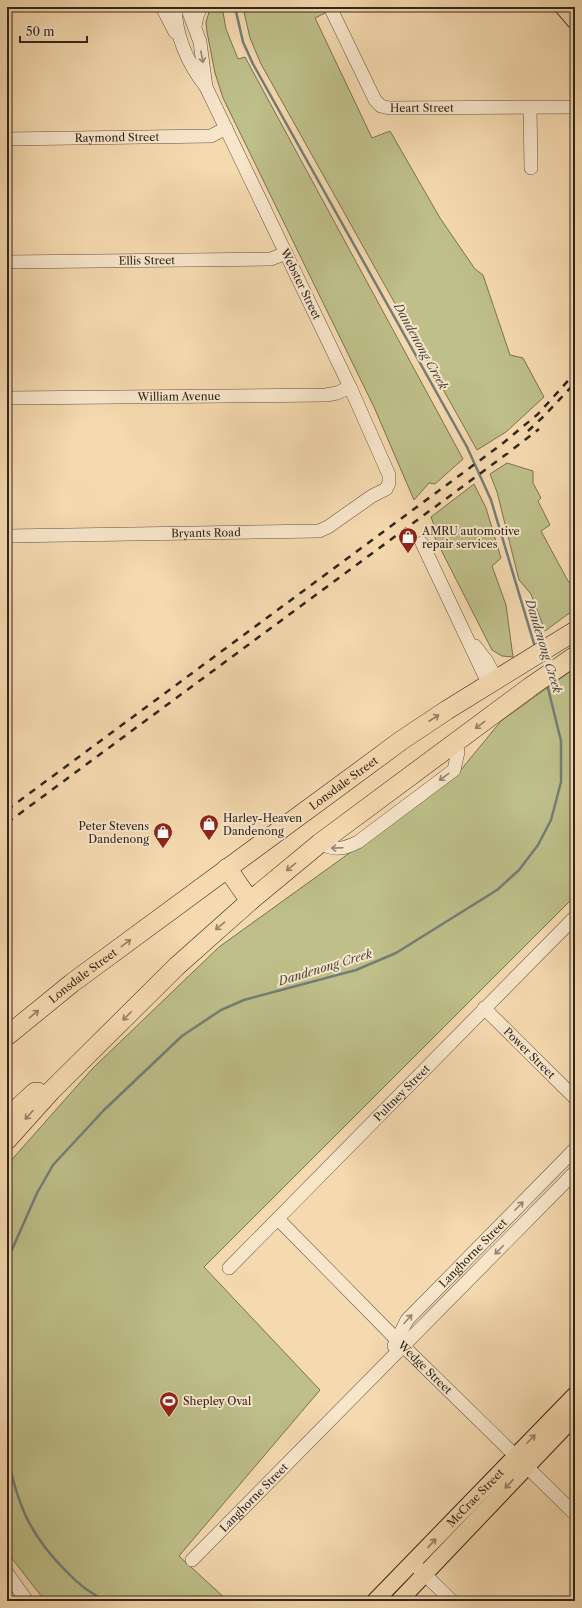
<svg xmlns="http://www.w3.org/2000/svg" width="582" height="1608" viewBox="0 0 582 1608" font-family="'Libre Caslon Text',serif">
<rect width="100%" height="100%" fill="#f5d9af"/>
<filter id="stains"><feTurbulence type="fractalNoise" baseFrequency=".005" numOctaves="4"/><feColorMatrix values="0 0 0 0 .2 0 0 0 0 .09 0 0 0 0 .02 0 0 0 .5 -.17"/></filter>
<radialGradient id="worn" r=".72"><stop offset=".6" stop-color="#630" stop-opacity="0"/><stop offset="1" stop-color="#630" stop-opacity=".3"/></radialGradient>
<g fill="#bebf89" stroke="#787253">
<path d="M269,7H324L327,12L315,18L372,138L390,131L440,218L475,269L483,275L510,355L523,358L544,397L506,432L477,450L261,64L250,38L244,12Z"/>
<path d="M214,8L223,12L226,29L238,59L245,57L463,459L435,484L429,483L414,500L374,407L223,98L215,73L207,32L206,22L210,9Z"/>
<path d="M507,463L533,471V483L541,498L538,501L550,525L541,531L568,581L575,587V609L545,631L531,594L519,580L497,492L490,474Z"/>
<path d="M474,484L486,508L501,558L492,566L506,605L513,657L502,656L492,650L432,532L434,525L431,517Z"/>
<path d="M575,668V896L204,1267L320,1390L179,1556L228,1601H45L7,1552V1165L93,1068L219,947L455,777L501,721Z"/>
</g>
<g fill="none" stroke-linecap="round" stroke-linejoin="round">
<g stroke="#737e78" stroke-width="2.5">
<path d="M235,7L243,42L253,64L467,447L491,500L535,647"/>
<path d="M7,1261L37,1193L53,1165L104,1110L182,1036L221,1010L244,1000L356,970L396,953L497,890L519,870L538,845L551,820L561,782V741L547,684"/>
<path d="M7,1454C17,1503 29,1534 65,1570C77,1583 90,1594 107,1601"/>
</g>
<defs>
<g id="minor">
<path d="M162,7L175,32"/>
<path d="M187,7L200,42L206,87"/>
<path id="s1" d="M330,7L375,100L381,106L389,108L575,107"/>
<path d="M195,26L197,16L201,7"/>
<path d="M530,108L531,168"/>
<path id="s2" d="M7,139L211,136L226,128"/>
<path id="s3" d="M7,262L271,259L286,253"/>
<path id="s4" d="M7,398L326,395L337,393L350,387"/>
<path id="s5" d="M7,536L319,531L328,527L372,496L386,489L389,483V475L350,387L206,87C188,64 176,37 175,7"/>
<path d="M422,543L489,685"/>
<path d="M475,646L486,660L497,680"/>
<path d="M320,843C334,851 344,849 358,842L454,770L458,752L456,744"/>
<path id="s6" d="M484,1008L575,1098"/>
<path id="s7" d="M278,1219L396,1339L575,1514"/>
<path id="s8" d="M229,1268L575,917"/>
<path id="s9" d="M394,1346L407,1320L575,1149"/>
<path id="s10" d="M192,1560L575,1172"/>
<path d="M413,1563L452,1601"/>
<path d="M7,1573L27,1601"/>
</g>
<g id="major">
<path d="M563,7L575,21"/>
<path id="s11" d="M375,1601L575,1395"/>
<path d="M399,1601L575,1416"/>
</g>
<g id="highway">
<path d="M227,868L250,901"/>
<path id="s12" d="M7,1036L72,983L402,740L447,710L575,631"/>
<path d="M7,1118L35,1092H38"/>
<path d="M7,1140L51,1091L177,966L250,901L320,843L530,687L575,656"/>
</g>
</defs>
<use href="#minor" stroke="#625342" stroke-width="14"/>
<use href="#major" stroke="#31261d" stroke-width="18"/>
<use href="#highway" stroke="#31261d" stroke-width="20"/>
<use href="#minor" stroke="#f8e6cb" stroke-width="13"/>
<use href="#major" stroke="#f5d9af" stroke-width="16"/>
<use href="#highway" stroke="#f5d9af" stroke-width="19"/>
<g stroke="#31261d" stroke-width="2.5" stroke-dasharray="7 7" stroke-linecap="butt">
<path d="M528,431L543,417L575,383"/>
<path d="M7,810L502,444L538,414L575,373"/>
<path d="M7,823L508,453L539,429"/>
</g>
</g>
<defs><path id="oneway-shaft" d="M-6 0H5M1.5-3L5.5 0L1.5 3" fill="none" stroke-width="1.6" stroke-linecap="round" stroke-linejoin="round"/></defs>
<g stroke="#948674">
<use href="#oneway-shaft" transform="translate(202 57) rotate(79)"/>
<use href="#oneway-shaft" transform="translate(444 777) rotate(143)"/>
<use href="#oneway-shaft" transform="translate(337 848) rotate(178)"/>
<use href="#oneway-shaft" transform="translate(519 1206) rotate(-45)"/>
<use href="#oneway-shaft" transform="translate(499 1250) rotate(134)"/>
<use href="#oneway-shaft" transform="translate(408 1319) rotate(-48)"/>
</g>
<g stroke="#938066">
<use href="#oneway-shaft" transform="translate(434 718) rotate(-33)"/>
<use href="#oneway-shaft" transform="translate(480 725) rotate(143)"/>
<use href="#oneway-shaft" transform="translate(291 867) rotate(141)"/>
<use href="#oneway-shaft" transform="translate(220 926) rotate(140)"/>
<use href="#oneway-shaft" transform="translate(126 943) rotate(-37)"/>
<use href="#oneway-shaft" transform="translate(34 1014) rotate(-40)"/>
<use href="#oneway-shaft" transform="translate(127 1016) rotate(135)"/>
<use href="#oneway-shaft" transform="translate(29 1115) rotate(132)"/>
<use href="#oneway-shaft" transform="translate(531 1439) rotate(-45)"/>
<use href="#oneway-shaft" transform="translate(509 1484) rotate(133)"/>
<use href="#oneway-shaft" transform="translate(432 1543) rotate(-47)"/>
</g>
<defs>
<symbol id="shop-pin" viewBox="-11 -11 22 30"><path d="M0 17L-7.5 6A9.5 9.5 0 1 1 7.5 6Z" fill="#8f2418" stroke="#f8e6cb"/><path d="M-5-2.5h2.3a2.7 3.5 0 0 1 5.4 0H5L5.5 6h-11ZM-1.5-2.5h3a1.5 2.3 0 0 0-3 0Z" fill="#fff"/></symbol>
<symbol id="stadium-pin" viewBox="-11 -11 22 30"><path d="M0 17L-7.5 6A9.5 9.5 0 1 1 7.5 6Z" fill="#8f2418" stroke="#f8e6cb"/><path d="M0-5a6.5 5 0 1 0 0 10a6.5 5 0 1 0 0-10ZM-3.5-1.8h7v3.6h-7Z" fill="#fff"/></symbol>
</defs>
<g fill-rule="evenodd">
<use href="#shop-pin" x="397" y="526" width="22" height="30"/>
<use href="#shop-pin" x="198" y="813" width="22" height="30"/>
<use href="#shop-pin" x="152" y="821" width="22" height="30"/>
<use href="#stadium-pin" x="158" y="1390" width="22" height="30"/>
</g>
<g text-anchor="middle" dominant-baseline="central" stroke-width="4" stroke-linejoin="round" paint-order="stroke">
<g font-size="11" fill="#31261d" stroke="#f8e6cb">
<text stroke="none"><textPath href="#s1" startOffset="153">Heart Street</textPath></text>
<text stroke="none"><textPath href="#s2" startOffset="110">Raymond Street</textPath></text>
<text stroke="none"><textPath href="#s3" startOffset="140">Ellis Street</textPath></text>
<text transform="translate(301 284) rotate(64)">Webster Street</text>
<text stroke="none"><textPath href="#s4" startOffset="172">William Avenue</textPath></text>
<text stroke="none"><textPath href="#s5" startOffset="199">Bryants Road</textPath></text>
<text stroke="none"><textPath href="#s12" startOffset="421">Lonsdale Street</textPath></text>
<text stroke="none"><textPath href="#s12" startOffset="97">Lonsdale Street</textPath></text>
<text stroke="none"><textPath href="#s6" startOffset="64">Power Street</textPath></text>
<text stroke="none"><textPath href="#s8" startOffset="246">Pultney Street</textPath></text>
<text stroke="none"><textPath href="#s9" startOffset="123">Langhorne Street</textPath></text>
<text stroke="none"><textPath href="#s7" startOffset="209">Wedge Street</textPath></text>
<text stroke="none"><textPath href="#s10" startOffset="88">Langhorne Street</textPath></text>
<text stroke="none"><textPath href="#s11" startOffset="144">McCrae Street</textPath></text>
</g>
<g font-size="11" fill="#31261d" stroke="#f8e6cb" text-anchor="start">
<text x="422" y="531">AMRU automotive<tspan x="422" dy="13">repair services</tspan></text>
<text x="223" y="818">Harley-Heaven<tspan x="223" dy="13">Dandenong</tspan></text>
<text x="149" y="826" text-anchor="end">Peter Stevens<tspan x="149" dy="13">Dandenong</tspan></text>
<text x="183" y="1401">Shepley Oval</text>
</g>
<g font-size="12" font-style="italic" fill="#4c4a43" stroke="#f8e6cb">
<text transform="translate(421 346) rotate(61)">Dandenong Creek</text>
<text transform="translate(544 646) rotate(73)">Dandenong Creek</text>
<text transform="translate(325 967) rotate(-17)">Dandenong Creek</text>
</g>
</g>
<rect width="582" height="1608" fill="none" stroke="#f5d9af" stroke-width="24"/>
<rect x="8" y="8" width="566" height="1592" fill="none" stroke="#31261d" stroke-width="2"/>
<rect x="12" y="12" width="558" height="1584" fill="none" stroke="#31261d"/>
<path d="M20 36v6h67v-6" fill="none" stroke="#31261d" stroke-width="2"/>
<text x="26" y="36" font-size="12" fill="#31261d" stroke="#f8e6cb" stroke-width="3" paint-order="stroke">50 m</text>
<rect width="100%" height="100%" filter="url(#stains)"/>
<rect width="100%" height="100%" fill="url(#worn)"/>
</svg>
